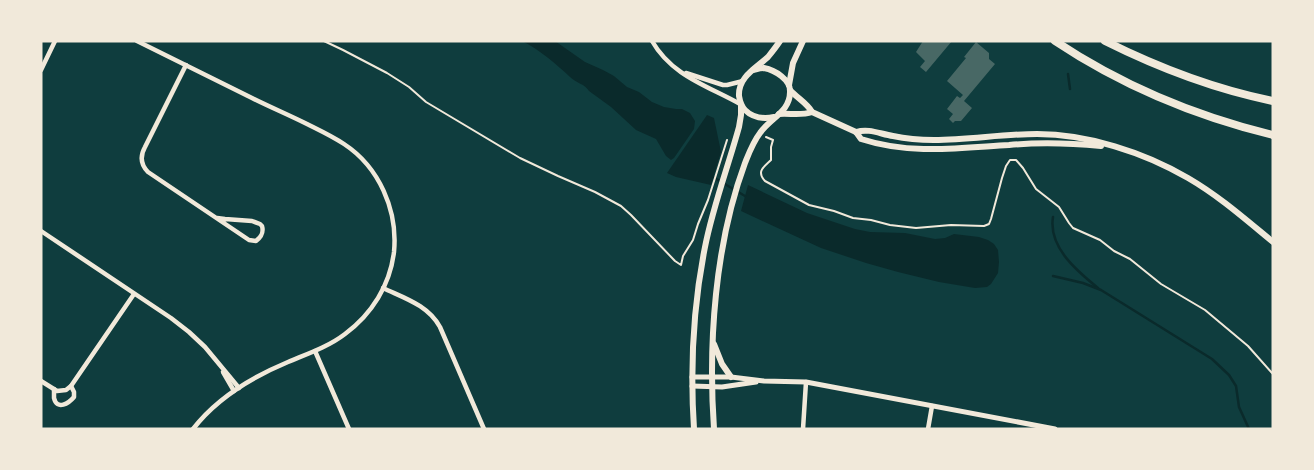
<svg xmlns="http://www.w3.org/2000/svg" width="1314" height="470" viewBox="0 0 1314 470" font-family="'Nunito Sans',sans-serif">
<rect width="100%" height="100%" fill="#0f3d3e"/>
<g fill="#0a2a2b">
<path d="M522,41H555L585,62L603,70L614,76L627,87L639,92L652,102L664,107L676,109H682L690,113L695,121L694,129L674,158L671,160L666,156L656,139L636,130L611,107L589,91C585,84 576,83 570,77C556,64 540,50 522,41Z"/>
<path d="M707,115L714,118L721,152L711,185L676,177L667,173Z"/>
<path d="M748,185L807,213L855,229L870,232L905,233L935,239L945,238L954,234L979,237L988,240L994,244L998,250L999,262L998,273L991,284L987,287L975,288L939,282L898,272L866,263L821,248L741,211Z"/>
</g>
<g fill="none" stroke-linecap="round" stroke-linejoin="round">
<g stroke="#0a2a2b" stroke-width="2.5">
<path d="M1068,74L1070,89"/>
<path d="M713,177L745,196"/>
<path d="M1053,217C1048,247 1077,271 1098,288"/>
<path d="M1053,276L1083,283L1101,290L1212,359L1229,375L1236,386L1239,407L1249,429"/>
</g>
</g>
<g fill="#486865">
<path d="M923,41H952L926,72L920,67L925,61L916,52Z"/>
<path d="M976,42L989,53V59L995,64L964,101L972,108L961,121H955L953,123L949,119L953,114L947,109L957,96L960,98L963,95L947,81L966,58L964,57Z"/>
</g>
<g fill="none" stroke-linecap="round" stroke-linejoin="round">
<g stroke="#f1e9da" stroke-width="2">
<path d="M324,41L343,50L387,73L409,87L426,102L520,158L558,176L595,192L621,206L631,215L675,261L681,265L683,256L693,240L698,224L708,200L727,140"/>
<path d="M766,137L773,140L771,147V160C764,167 756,171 765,181L809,205L834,211L853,218L871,220L890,225L916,228L951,225L984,226L989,224L991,219L1002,178L1006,166L1010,160H1016L1023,168L1036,189L1059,207L1069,223L1073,228L1100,240L1114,251L1130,259L1161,284L1205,310L1248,346L1273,374"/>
</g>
<g stroke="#f1e9da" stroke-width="4.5">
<path d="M137,41C175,60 214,79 252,98C270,107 289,115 307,124C319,130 332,136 344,144C379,167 398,210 394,252C390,285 372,314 345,334C328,347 307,354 288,362C252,377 217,398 193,429"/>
<path d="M652,41C672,76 708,86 740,104"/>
<path d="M186,65L145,147C140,156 140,164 148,172L249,240L256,241C261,237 264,233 262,226L260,224L252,221L225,219L217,218"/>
<path d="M41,70L55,41"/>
<path d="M686,73L723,85H727L743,81"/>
<path d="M41,231L171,318L189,332L205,347L239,388"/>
<path d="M383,288C404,298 428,305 440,327L484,429"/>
<path d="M315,351L349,429"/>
<path d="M223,372L234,391"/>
<path d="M41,381L57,391L66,390L71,386L134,294"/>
<path d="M54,389C54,390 54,398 54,398C57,411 69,403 74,397V392L71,386"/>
<path d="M803,429L806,382"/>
<path d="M928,429L932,406"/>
</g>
<g stroke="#f1e9da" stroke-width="5">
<path d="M692,377H731L764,381L806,382L1055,429"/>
<path d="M692,386L722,387L756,382"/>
</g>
<g stroke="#f1e9da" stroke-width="6">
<path d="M789,85L793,63L803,41"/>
<path d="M790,90C797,98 807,103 812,112L856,132L861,139C910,155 959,148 1009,145C1040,142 1070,143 1101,146"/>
<path d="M779,114C790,113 801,116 812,112"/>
<path d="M774,117C764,119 753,118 745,110C741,106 740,102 739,96C738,77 756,68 768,57C772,52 776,47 780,41"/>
<path d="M856,132C869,128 880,134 893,136C907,139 920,140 934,140C969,140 1002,134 1037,134C1087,134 1144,152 1188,178C1219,196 1245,219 1273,242"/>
<path d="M714,344L722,364L731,377"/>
<path d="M694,429C690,368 693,307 705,247C713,206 728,167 739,127L741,115V105"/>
<path d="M714,429C708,343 715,244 745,163C749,153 753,142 760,133C770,118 790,112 790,92C791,80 775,70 764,68C760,68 757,69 753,70"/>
</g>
<g stroke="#f1e9da" stroke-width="8">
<path d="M1055,41C1121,85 1195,116 1273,135"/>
<path d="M1105,41C1159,68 1214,89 1273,101"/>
</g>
</g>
<rect width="1314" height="470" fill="none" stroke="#f1e9da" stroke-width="85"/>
</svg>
